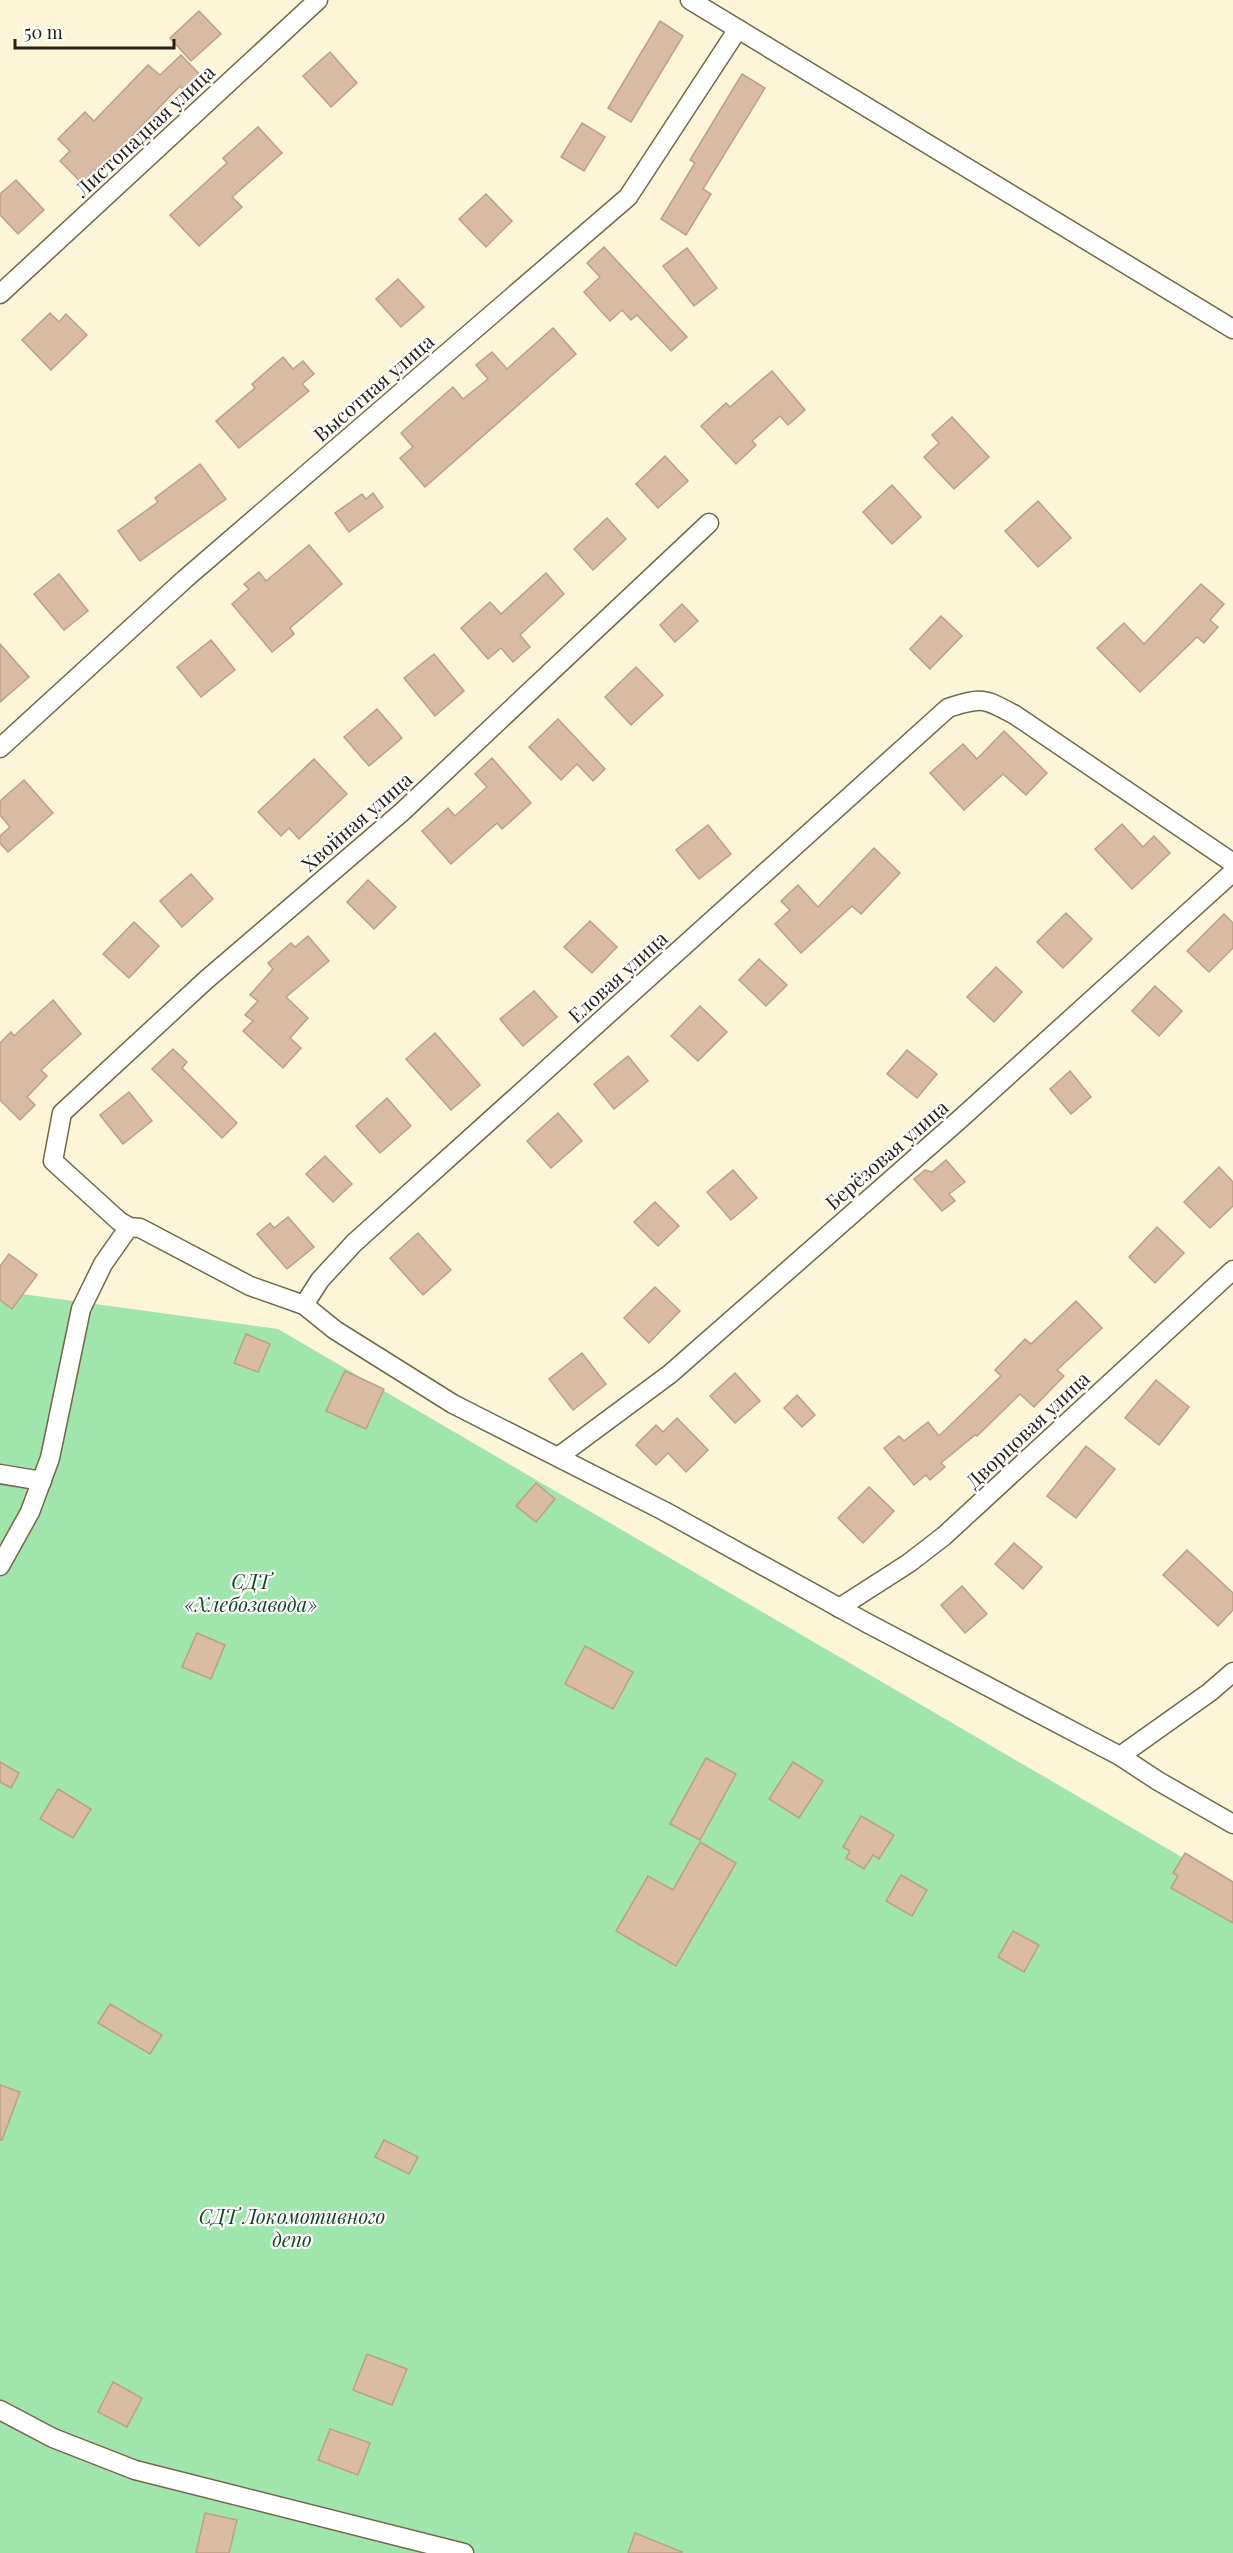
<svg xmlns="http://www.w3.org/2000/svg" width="1233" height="2553" viewBox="0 0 1233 2553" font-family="'Playfair Display',serif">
<rect width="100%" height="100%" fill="#fdf5d8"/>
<path fill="#a0e5ab" d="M0,1291L278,1329L1233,1887V2553H0Z"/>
<g fill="#d8bba2" stroke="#bca087" stroke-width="1.5">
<path d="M199,11L221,34L191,61L170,38Z"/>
<path d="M660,21L683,36L631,122L608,108Z"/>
<path d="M330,52L357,83L331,107L303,76Z"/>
<path d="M181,55L204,79L188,94L180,86L128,140L82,183L60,161L70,151L58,139L85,112L94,121L148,65L160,75Z"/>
<path d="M742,74L765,88L703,189L711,194L686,235L661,219L695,163L690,160Z"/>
<path d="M582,123L605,137L584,171L561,157Z"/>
<path d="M258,127L282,153L232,197L242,207L199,246L170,215L227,163L223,158Z"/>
<path d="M16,180L44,210L18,234L0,215V194Z"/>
<path d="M486,194L512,221L486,247L459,219Z"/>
<path d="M604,247L687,337L671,351L637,315L631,320L622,310L610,321L584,292L600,277L587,263Z"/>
<path d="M687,248L717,288L694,306L663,266Z"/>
<path d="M398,279L424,307L401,327L376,299Z"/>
<path d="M50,313L59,322L66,314L87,335L51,370L22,340Z"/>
<path d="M553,328L576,354L425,487L400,458L413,447L401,433L453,387L463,399L488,379L476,365L492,352L507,369Z"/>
<path d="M283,357L293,369L303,361L314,374L302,384L309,391L239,448L216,421L255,388L252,384Z"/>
<path d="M772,371L805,410L788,425L780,416L752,441L756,445L736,464L701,426L726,403L730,407Z"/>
<path d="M952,417L989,457L954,489L924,457L939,443L932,435Z"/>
<path d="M665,456L688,481L658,508L636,484Z"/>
<path d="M200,464L226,499L140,561L118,531L158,502L155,498Z"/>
<path d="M892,485L921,517L892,544L863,512Z"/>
<path d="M373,493L383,507L349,532L335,513L362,494L366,499Z"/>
<path d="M1038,501L1071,538L1038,567L1005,531Z"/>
<path d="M607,518L626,539L593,570L574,549Z"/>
<path d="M309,545L342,584L290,628L294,634L272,652L232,604L249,589L244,584L259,572L266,581Z"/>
<path d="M546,573L564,594L520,635L530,647L513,662L501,648L488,659L461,628L490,602L501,614Z"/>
<path d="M59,574L88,611L64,630L34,594Z"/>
<path d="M1201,584L1224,604L1210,620L1218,627L1204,643L1197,637L1140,692L1097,648L1124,623L1144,644Z"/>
<path d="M682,604L698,621L675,642L660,625Z"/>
<path d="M941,616L962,636L930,669L910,649Z"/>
<path d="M211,640L235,670L201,697L177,667Z"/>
<path d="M0,644L29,677L0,702Z"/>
<path d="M434,654L464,691L435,716L404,678Z"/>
<path d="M636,667L663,695L631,725L605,697Z"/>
<path d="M377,709L402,738L369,766L344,737Z"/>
<path d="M558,719L605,769L593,781L577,764L561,780L529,747Z"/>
<path d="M1004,731L1047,773L1026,795L1003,774L964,810L930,773L963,744L977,759Z"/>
<path d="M492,758L531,803L502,829L497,823L451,864L422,831L448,808L455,816L487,787L475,774Z"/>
<path d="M314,759L347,794L299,839L289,828L281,836L258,812Z"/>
<path d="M24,780L53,813L8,852L0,843V836L10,827L0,815V801Z"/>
<path d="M1122,824L1143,847L1154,836L1170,853L1132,889L1095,849Z"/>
<path d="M708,825L731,854L699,879L676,850Z"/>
<path d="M874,848L900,873L861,914L852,906L801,953L775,924L790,910L781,901L798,885L818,907Z"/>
<path d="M191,874L213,899L182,927L160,901Z"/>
<path d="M368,880L396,907L374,929L347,902Z"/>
<path d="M1066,913L1092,939L1063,968L1037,942Z"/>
<path d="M1224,914L1233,923V948L1209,972L1187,951Z"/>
<path d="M590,921L617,947L592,973L564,947Z"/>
<path d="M134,922L159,946L129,978L103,954Z"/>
<path d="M308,936L329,961L286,997L308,1018L290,1038L301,1048L283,1068L243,1031L253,1021L245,1015L258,1001L250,995L273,969L268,963L291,943L295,947Z"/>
<path d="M759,959L787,985L766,1006L739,980Z"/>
<path d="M996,967L1022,992L994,1022L967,997Z"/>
<path d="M1155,986L1182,1011L1159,1036L1132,1011Z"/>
<path d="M534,991L557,1017L523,1046L500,1019Z"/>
<path d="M53,1000L81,1034L41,1070L47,1076L27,1097L35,1105L20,1120L0,1100V1043L11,1032L14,1036Z"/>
<path d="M700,1006L727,1032L698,1061L671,1036Z"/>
<path d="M435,1033L480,1085L451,1110L406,1059Z"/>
<path d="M173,1049L187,1062L182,1068L237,1123L222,1138L152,1069Z"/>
<path d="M907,1050L937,1074L917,1098L887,1074Z"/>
<path d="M628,1056L648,1081L614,1109L594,1084Z"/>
<path d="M1070,1071L1091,1097L1071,1114L1050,1089Z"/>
<path d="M129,1092L152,1121L123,1144L100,1115Z"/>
<path d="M387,1098L411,1126L380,1153L356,1126Z"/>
<path d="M558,1113L582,1141L551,1168L527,1141Z"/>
<path d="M325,1156L352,1184L333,1202L306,1174Z"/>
<path d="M946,1160L965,1182L949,1194L955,1201L942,1211L914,1179L925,1170L932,1172Z"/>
<path d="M1219,1167L1233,1182V1206L1210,1228L1184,1202Z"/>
<path d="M733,1170L757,1198L731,1220L707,1192Z"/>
<path d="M655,1202L679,1226L658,1246L634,1222Z"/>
<path d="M288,1217L314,1247L287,1269L257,1234L270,1223L274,1228Z"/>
<path d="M1157,1227L1184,1253L1155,1283L1129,1257Z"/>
<path d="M418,1233L451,1270L423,1295L390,1258Z"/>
<path d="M9,1254L37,1275L12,1309L0,1300V1266Z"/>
<path d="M655,1287L680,1311L649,1343L624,1318Z"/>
<path d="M1076,1301L1102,1328L1057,1370L1064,1376L1034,1407L1020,1394L977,1436L975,1435L941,1463L945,1467L930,1480L926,1475L914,1485L884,1448L899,1436L904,1441L928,1422L939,1436L1001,1376L995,1370L1025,1339L1031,1344Z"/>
<path d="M246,1334L270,1344L258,1372L234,1363Z"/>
<path d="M582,1353L606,1384L573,1410L549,1379Z"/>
<path d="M345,1371L384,1389L366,1429L326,1411Z"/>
<path d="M735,1373L760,1401L735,1423L710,1396Z"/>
<path d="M1156,1380L1189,1407L1159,1445L1125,1418Z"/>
<path d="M797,1395L815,1415L802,1427L784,1408Z"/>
<path d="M677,1418L708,1450L686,1472L668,1453L656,1465L636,1445L656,1425L663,1432Z"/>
<path d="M1086,1446L1115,1469L1076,1518L1047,1496Z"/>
<path d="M536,1483L555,1499L536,1522L516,1506Z"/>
<path d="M869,1487L894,1511L863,1543L838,1518Z"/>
<path d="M1014,1543L1042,1567L1023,1589L995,1564Z"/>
<path d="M1187,1550L1233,1593V1610L1218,1626L1163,1575Z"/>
<path d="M962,1586L987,1614L965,1633L941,1605Z"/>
<path d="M197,1633L225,1645L211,1679L182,1667Z"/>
<path d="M585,1646L633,1672L613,1709L565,1684Z"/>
<path d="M706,1758L736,1774L700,1840L670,1824Z"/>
<path d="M0,1762L19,1773L11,1788L0,1782Z"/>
<path d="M793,1762L823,1781L799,1818L769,1799Z"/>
<path d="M58,1789L91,1809L73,1838L40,1819Z"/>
<path d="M861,1816L894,1835L879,1859L873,1855L864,1869L846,1858L850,1851L843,1847Z"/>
<path d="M700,1842L736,1863L676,1966L616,1931L648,1876L673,1890Z"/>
<path d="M1185,1853L1233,1882V1923L1171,1888L1178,1876L1173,1873Z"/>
<path d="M901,1875L927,1890L912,1916L886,1901Z"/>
<path d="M1013,1931L1039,1945L1024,1972L998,1957Z"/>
<path d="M110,2004L162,2035L150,2054L98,2023Z"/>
<path d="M0,2085L20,2092L2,2140H0Z"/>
<path d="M384,2140L418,2157L409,2174L375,2157Z"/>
<path d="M367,2354L407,2369L392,2405L353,2390Z"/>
<path d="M113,2382L142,2398L127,2427L98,2412Z"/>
<path d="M330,2429L370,2443L358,2475L318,2460Z"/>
<path d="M205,2513L237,2520L229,2553H196Z"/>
<path d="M635,2533L682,2552V2553H628Z"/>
</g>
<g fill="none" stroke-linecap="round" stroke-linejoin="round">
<defs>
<g id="street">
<path d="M690,0L1233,329"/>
<path d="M0,294L318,0"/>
<path d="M0,748L185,579L628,197L738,29"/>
<path d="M129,1227L140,1228L250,1286L304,1305L335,1330L453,1404L664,1511L867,1623L1120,1756L1158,1781L1233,1824"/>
<path d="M304,1305L320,1280L354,1243L948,708C982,697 984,698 1015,715L1233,863"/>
<path d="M558,1457L670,1374L959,1120L1233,872"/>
<path d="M0,1474L42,1481"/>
<path d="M0,1566L30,1512L50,1458L81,1309L103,1264L129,1227L119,1221L53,1161L62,1113L206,980L402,812L709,523"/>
<path d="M839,1608L909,1563L944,1536L1233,1270"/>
<path d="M1120,1756L1210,1692L1233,1672"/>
<path d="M0,2410L53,2438L135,2470L464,2553"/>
</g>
</defs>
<use href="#street" stroke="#726949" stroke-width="21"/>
<use href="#street" stroke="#fff" stroke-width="18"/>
</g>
<g text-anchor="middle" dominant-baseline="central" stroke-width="4.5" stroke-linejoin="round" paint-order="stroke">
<g font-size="20" fill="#272316" stroke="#fff">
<text transform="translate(144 130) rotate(-43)">Листопадная улица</text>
<text transform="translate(373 387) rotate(-41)">Высотная улица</text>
<text transform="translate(356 821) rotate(-41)">Хвойная улица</text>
<text transform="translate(617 976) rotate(-42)">Еловая улица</text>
<text transform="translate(886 1154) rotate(-41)">Берёзовая улица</text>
<text transform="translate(1027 1429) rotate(-43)">Дворцовая улица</text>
</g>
<g font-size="20" font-style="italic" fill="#12451f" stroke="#fff">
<text x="251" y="1580">СДТ<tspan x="251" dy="23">«Хлебозавода»</tspan></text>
<text x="292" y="2215">СДТ Локомотивного<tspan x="292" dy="23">депо</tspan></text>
</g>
</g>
<path d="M15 39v9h159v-9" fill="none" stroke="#272316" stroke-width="3"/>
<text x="24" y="39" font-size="18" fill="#272316" stroke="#ffffff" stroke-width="4.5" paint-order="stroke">50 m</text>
</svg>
